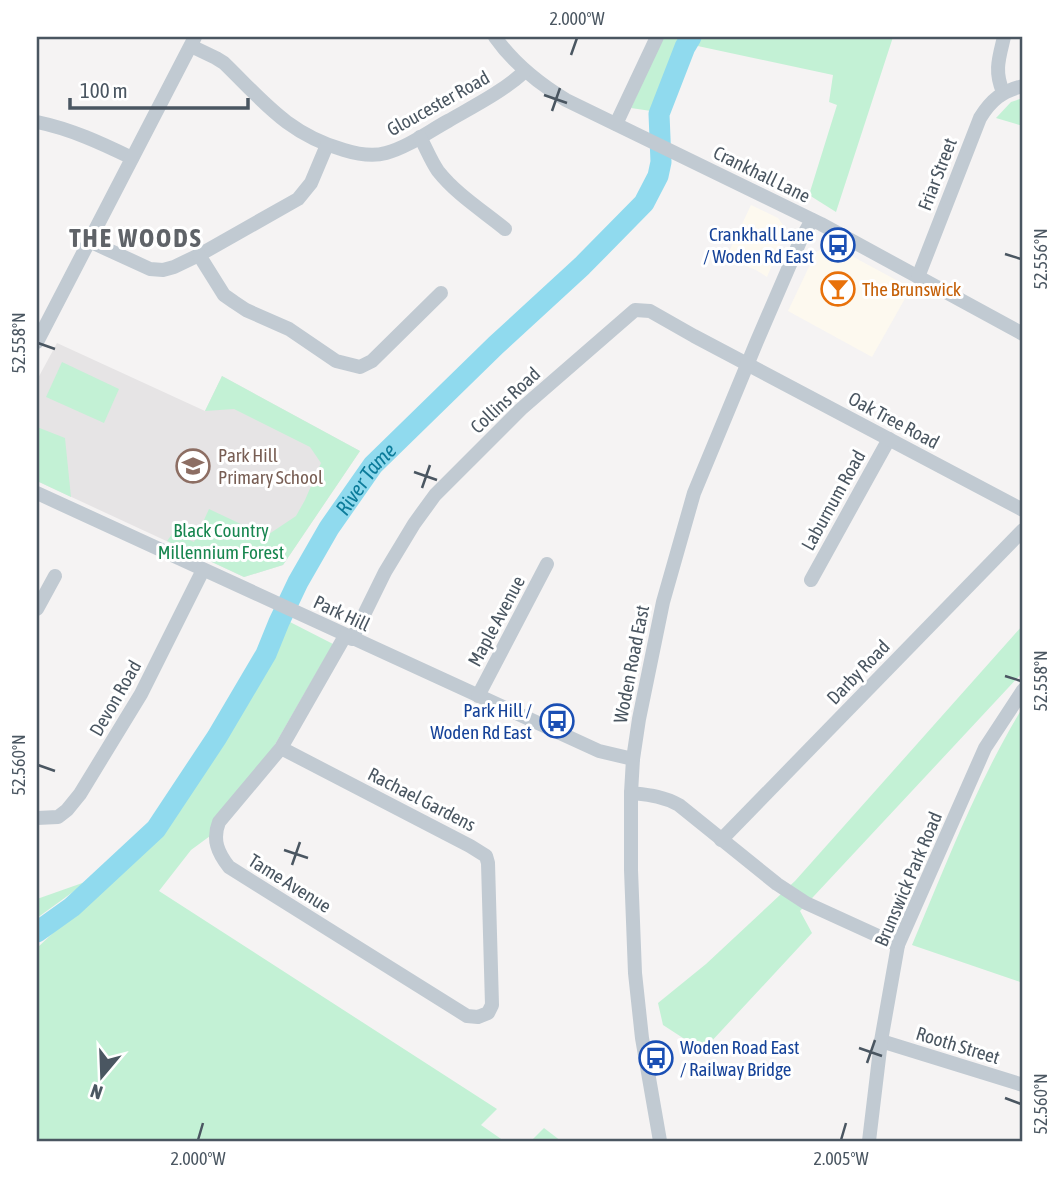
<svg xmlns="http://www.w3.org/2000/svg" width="1060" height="1178" viewBox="0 0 1060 1178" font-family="'Asap Condensed',sans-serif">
<rect width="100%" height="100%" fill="#f5f3f3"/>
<g fill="#fdf9ef">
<path d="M751,205L778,218L785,228V233L767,277L756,270L726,258Z"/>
<path d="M835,247L911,288L872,357L788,311L816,252L824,248Z"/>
</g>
<path fill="#e6e4e5" d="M57,343L205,411L222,376L360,451L283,565L244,577L37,481V380Z"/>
<g fill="#c3f1d5">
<path d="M663,37H683L651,111L631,108Z"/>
<path d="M697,37H893L836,212L809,195L837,105L829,102L833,75L693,45Z"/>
<path d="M1023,98V126L996,118L1011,102Z"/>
<path d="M62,362L119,389L104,423L46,397Z"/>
<path d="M222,376L360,451L283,565L244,577L167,541L173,533L194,542L209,509L266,536L296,516L305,500L321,463L310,447L234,409L205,411Z"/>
<path d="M37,427L65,438L71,497L37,481Z"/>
<path d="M288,621L333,644L273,748L210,836L191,850L159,891L497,1109L481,1125L504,1141H37V948L140,851L203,768L277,647Z"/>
<path d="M1023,625V672L800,911L812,933L709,1044L683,1038L663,1025L658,1003L706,964L795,881Z"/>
<path d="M1023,707V983L912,945C946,865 977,782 1023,707Z"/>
<path d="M88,881L37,918V899Z"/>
<path d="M544,1128L561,1141H531Z"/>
</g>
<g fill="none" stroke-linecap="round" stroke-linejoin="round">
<path stroke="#90daee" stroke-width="21" id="s1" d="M37,932L72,907L156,829L217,737L266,654L279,622L298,582L329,528L373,465L496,345L582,266L644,203L658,176L661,162L659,114L685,47L691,37"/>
<g stroke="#c1cad2" stroke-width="14">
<path d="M495,37C514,64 538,83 566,100L821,224L1023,334"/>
<path d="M191,46L216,58L224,63C264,102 288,134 344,150C357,154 372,157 386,153C408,147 428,132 448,121C474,106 502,92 524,72"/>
<path d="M1003,92C994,71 999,58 1004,37"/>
<path d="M37,122C71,129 101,143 132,158"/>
<path d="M616,124L657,37"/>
<path d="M420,137C426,148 431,161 438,171C456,194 483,211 505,229"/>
<path d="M89,241L150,269L163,270L174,267L199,255L298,199L311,183L327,145"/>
<path d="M199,255L224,295L234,302L246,310L289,329L336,361L360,367L372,361L441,293"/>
<path d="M918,277L980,118C991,100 1002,91 1023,86"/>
<path d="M37,342L195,37"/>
<path d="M37,493L599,751L633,759"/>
<path d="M811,580L889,439"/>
<path d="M37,609L55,576"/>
<path d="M352,639L385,572L414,524L435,495L521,409L635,310L650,311L694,336L1023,510"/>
<path d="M478,696L547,564"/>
<path d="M281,748L470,846L486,856L488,863L492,1005L488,1013L478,1017L467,1016L229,867C218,853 212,840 219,822L281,748L345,636"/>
<path d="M631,793C649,795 663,796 679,805L777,884L806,903L898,945"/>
<path d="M37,818L58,817L67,810L80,794L141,694L203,570"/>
<path d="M721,840L1023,530"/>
<path d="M881,1041L1023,1085"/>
<path d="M660,1141L642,1038L635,973L631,870V793L633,759L639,719L663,602L694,493L757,341L801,239L812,220"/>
<path d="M869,1141L881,1041L898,945L985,748L1023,690"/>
</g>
</g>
<path fill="none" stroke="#4a5661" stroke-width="2.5" d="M571,55L577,38M544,95L567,103M552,111L560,88M1005,254L1021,259M38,343L55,349M414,472L437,480M422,488L430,465M1005,676L1021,681M38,765L55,771M284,850L308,858M292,865L300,842M859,1048L882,1056M867,1063L875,1040M1005,1098L1021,1104M198,1140L203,1123M841,1140L846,1123"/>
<defs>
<symbol id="bus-ring" viewBox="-11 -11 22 22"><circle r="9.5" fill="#fff" stroke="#1a4fb4" stroke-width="1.5"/><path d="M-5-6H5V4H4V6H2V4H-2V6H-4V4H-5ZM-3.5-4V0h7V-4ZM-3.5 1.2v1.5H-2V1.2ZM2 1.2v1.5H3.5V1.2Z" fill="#1a4fb4"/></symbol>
<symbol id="bar-ring" viewBox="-11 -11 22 22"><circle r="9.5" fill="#fff" stroke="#e8710a" stroke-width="1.5"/><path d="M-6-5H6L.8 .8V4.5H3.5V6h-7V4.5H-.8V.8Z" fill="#e8710a"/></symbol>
<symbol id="school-ring" viewBox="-11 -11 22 22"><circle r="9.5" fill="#fff" stroke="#8d6e63" stroke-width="1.5"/><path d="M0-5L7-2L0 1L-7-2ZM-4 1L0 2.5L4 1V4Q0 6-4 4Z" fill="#8d6e63"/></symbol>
</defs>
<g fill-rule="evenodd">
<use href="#bus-ring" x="819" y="226" width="38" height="38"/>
<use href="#bar-ring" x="819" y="270" width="38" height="38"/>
<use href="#school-ring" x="174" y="447" width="38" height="38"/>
<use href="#bus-ring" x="538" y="702" width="38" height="38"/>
<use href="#bus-ring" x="637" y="1039" width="38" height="38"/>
</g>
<g text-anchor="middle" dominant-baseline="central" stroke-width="6" stroke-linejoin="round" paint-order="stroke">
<g font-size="19" fill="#4a5661" stroke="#fff">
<text transform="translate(438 103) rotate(-29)">Gloucester Road</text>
<text transform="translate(762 174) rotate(26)">Crankhall Lane</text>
<text transform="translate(937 174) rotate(-69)">Friar Street</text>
<text transform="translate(505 400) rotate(-43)">Collins Road</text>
<text transform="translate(894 420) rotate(28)">Oak Tree Road</text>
<text transform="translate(833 500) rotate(-61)">Laburnum Road</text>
<text transform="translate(342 613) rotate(25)">Park Hill</text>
<text transform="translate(496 621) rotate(-62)">Maple Avenue</text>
<text transform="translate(631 664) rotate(-79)">Woden Road East</text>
<text transform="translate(858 672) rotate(-46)">Darby Road</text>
<text transform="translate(115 698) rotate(-60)">Devon Road</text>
<text transform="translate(422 799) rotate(27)">Rachael Gardens</text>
<text transform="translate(908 879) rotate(-67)">Brunswick Park Road</text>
<text transform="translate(290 883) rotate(32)">Tame Avenue</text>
<text transform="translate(958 1045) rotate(17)">Rooth Street</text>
</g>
<g font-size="19" fill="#164399" stroke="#fff" text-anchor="end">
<text x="814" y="234">Crankhall Lane<tspan x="814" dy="22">/ Woden Rd East</tspan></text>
<text x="532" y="710">Park Hill /<tspan x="532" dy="22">Woden Rd East</tspan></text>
<text x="680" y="1047" text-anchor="start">Woden Road East<tspan x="680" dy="22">/ Railway Bridge</tspan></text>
</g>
<g font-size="19" fill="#c56008" stroke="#fff" text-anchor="start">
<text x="862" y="289">The Brunswick</text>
</g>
<g font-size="19" fill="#785e54" stroke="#fff" text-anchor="start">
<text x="218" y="455">Park Hill<tspan x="218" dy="22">Primary School</tspan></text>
</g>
<g font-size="19" fill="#17864f" stroke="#fff">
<text x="221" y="530">Black Country<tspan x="221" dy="22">Millennium Forest</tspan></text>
</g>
<g font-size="21" font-style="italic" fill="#0c7c9b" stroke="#fff">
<text stroke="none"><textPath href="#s1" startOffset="567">River Tame</textPath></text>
</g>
<g font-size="26" font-weight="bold" letter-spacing="2" fill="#5f6368" stroke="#fff">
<text x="136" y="238">THE WOODS</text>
</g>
</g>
<rect width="1060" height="1178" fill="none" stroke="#ffffff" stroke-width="77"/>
<g transform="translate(102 1076) rotate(199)" stroke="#ffffff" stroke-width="5" paint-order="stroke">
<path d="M0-5L12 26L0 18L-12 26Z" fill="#4a5661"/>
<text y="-10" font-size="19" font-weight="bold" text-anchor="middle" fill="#4a5661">N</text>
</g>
<path d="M70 98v10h178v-10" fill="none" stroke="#4a5661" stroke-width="3.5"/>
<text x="80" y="98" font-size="21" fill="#4a5661" stroke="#ffffff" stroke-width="5" paint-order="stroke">100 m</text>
<rect x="38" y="38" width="983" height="1102" fill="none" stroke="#4a5661" stroke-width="2.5"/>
<g font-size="18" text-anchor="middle" fill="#4a5661">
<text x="577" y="25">2.000°W</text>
<text transform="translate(1041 259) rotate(-90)" y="6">52.556°N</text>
<text transform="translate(19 343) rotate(-90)" y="6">52.558°N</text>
<text transform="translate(1041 681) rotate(-90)" y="6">52.558°N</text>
<text transform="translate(19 765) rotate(-90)" y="6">52.560°N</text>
<text transform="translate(1041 1104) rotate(-90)" y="6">52.560°N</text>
<text x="198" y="1165">2.000°W</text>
<text x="841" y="1165">2.005°W</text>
</g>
</svg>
